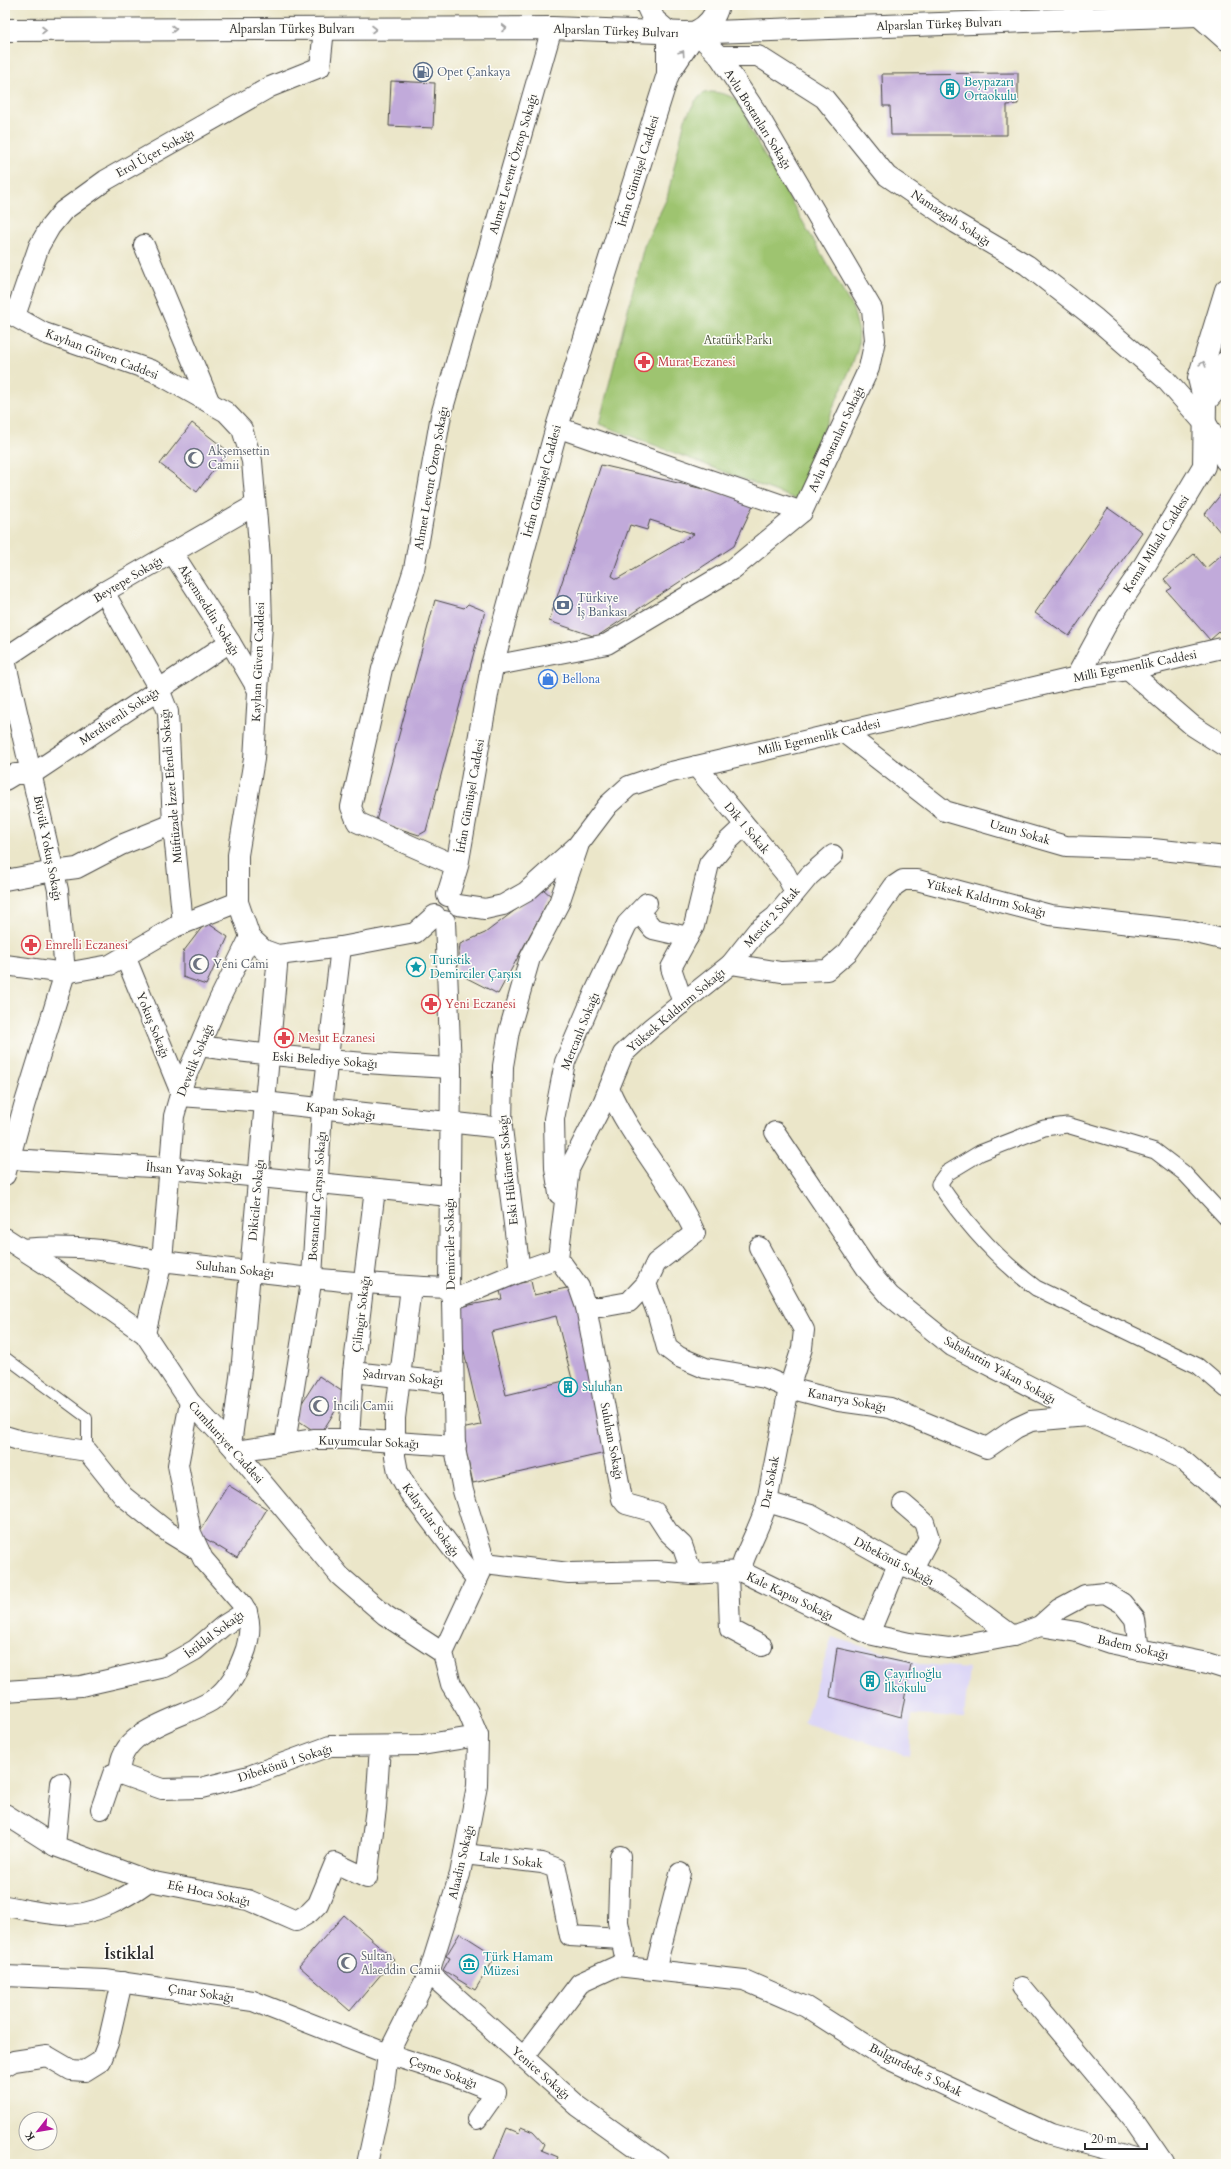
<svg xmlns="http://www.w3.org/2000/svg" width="1231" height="2169" viewBox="0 0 1231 2169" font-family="Cardo,serif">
<rect width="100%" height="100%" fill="#fdfcf7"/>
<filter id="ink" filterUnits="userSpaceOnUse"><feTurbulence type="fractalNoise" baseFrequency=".025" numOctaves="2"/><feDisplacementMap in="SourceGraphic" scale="8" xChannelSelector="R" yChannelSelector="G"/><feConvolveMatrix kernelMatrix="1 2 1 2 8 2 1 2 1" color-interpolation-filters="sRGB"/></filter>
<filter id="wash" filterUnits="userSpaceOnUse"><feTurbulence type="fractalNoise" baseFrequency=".012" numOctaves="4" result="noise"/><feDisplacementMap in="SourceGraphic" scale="16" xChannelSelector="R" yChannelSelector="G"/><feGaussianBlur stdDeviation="0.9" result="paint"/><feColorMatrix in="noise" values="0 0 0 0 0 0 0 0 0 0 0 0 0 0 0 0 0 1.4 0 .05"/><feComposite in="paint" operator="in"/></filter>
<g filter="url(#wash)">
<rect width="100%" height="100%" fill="#ebe6c9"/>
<path fill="#dcd6f6" d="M832,1637L923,1664L969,1668L964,1718L912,1715L909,1756L804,1723Z"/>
<path fill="#9ec46f" stroke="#64784d" d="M711,92C732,93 749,104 749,128L853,309L859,332L858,347L854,360L824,429L798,500L599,424L644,246L667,198L685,119L696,100L704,93Z"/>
<g id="blocks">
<g fill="#c1aada" fill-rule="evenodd">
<path d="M1018,73V104L1007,105V135H891L890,106H883L882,74Z"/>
<path d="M391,81L435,83L433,128L389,126Z"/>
<path d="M192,423L228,451L197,492L160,464Z"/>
<path d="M601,465L755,501L734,546L596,637L549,621ZM650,520L694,534L617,579L612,576L630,525L647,530Z"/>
<path d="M1226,488V539L1205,514Z"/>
<path d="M1108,508L1142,532L1069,636L1035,613Z"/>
<path d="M1226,551V626L1210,640L1167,591L1172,588L1164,579L1194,554L1206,568Z"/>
<path d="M435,600L464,608L468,604L485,611L426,831L419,835L376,821Z"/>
<path d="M543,889L551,896L498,994L457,973L460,944L485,933Z"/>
<path d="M206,922L228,937L206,985L183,977V952Z"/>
<path d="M531,1281L534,1295L576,1286L610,1452L473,1483L461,1429L481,1425L454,1308L502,1299L499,1287ZM556,1316L572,1379L506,1395L491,1332Z"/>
<path d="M319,1376L346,1394L320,1435L293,1417Z"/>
<path d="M228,1485L267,1509L237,1558L198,1534Z"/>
<path d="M837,1648L911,1664L901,1717L830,1697Z"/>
<path d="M344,1915L394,1959L350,2011L299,1966Z"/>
<path d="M460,1933L496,1956L475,1990L443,1970L450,1958L446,1956Z"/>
<path d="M521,2127L533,2132L544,2144L541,2150L558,2157L555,2164H492L507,2128L519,2133Z"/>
</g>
</g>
</g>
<g filter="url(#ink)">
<use href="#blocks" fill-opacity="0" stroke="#484743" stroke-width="1"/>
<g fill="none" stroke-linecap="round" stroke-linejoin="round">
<defs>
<path id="service" d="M5,1357L87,1418V1451"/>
<path id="pedestrian" d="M1226,1218L1184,1173L1155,1151L1067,1125L1044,1128L980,1153L947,1173L939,1184C966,1224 997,1259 1036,1288L1198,1366L1226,1390"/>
<g id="minor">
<path d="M696,32L719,56H758L824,98L887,176L956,223L1027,265L1096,319L1165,379L1204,423"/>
<path d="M144,245L210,403"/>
<path d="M5,311L44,333L153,371L226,412L242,429L252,461L260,557L262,624L254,759L238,855V902L250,937L264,950L278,955L341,947L415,933L435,915"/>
<path d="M15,316L39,246L50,227L63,211L106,180L270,87L320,67L324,29"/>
<path d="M557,427L802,512"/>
<path d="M172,552L230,642L258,690"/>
<path d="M104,592L159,689L168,712L173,824L183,924"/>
<path d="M5,658L104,592L255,505"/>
<path d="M5,660L58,890L65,973L24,1106L5,1175"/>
<path d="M492,666L607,644L733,569L802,512L869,368L875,340L872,309L757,113L719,56"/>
<path d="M1128,670L1193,726L1226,747"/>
<path d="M842,731L945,811L1066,846L1153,849L1226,857"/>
<path d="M696,766L785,873L795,892"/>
<path d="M5,780L15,774H32L230,642"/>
<path d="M457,866L357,822L351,807L382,669L414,569L441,415L552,28"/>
<path d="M5,880L54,871L77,868L121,845L173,824"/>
<path d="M458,905L485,909L503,905L526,892L577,846L608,805L629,786L667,773L1077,677L1128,670L1226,647"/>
<path d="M639,912L653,929L688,937"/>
<path d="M445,921L451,1068L449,1288L452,1300L455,1448L463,1491L485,1563"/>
<path d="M125,956L181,1093"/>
<path d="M731,964L757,931L775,917L809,876L833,855"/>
<path d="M5,965L65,973L110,965L175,927L238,902"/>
<path d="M683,1003L671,968L694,926L709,864L727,842L744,826"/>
<path d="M199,1046C283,1058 367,1064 451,1068"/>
<path d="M180,1096L264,1102L502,1128"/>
<path d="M775,1132L869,1272L890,1296L952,1346L1087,1416L1179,1457L1226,1498"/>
<path d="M9,1159L169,1168L449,1196"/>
<path d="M559,1194L555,1168L554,1119L565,1062L595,992L627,924L647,903"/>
<path d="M5,1238L50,1267L145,1334L190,1402L231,1445L340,1576L385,1615L443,1653"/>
<path d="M22,1249C48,1247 74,1247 100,1250C123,1253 146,1259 169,1262C262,1272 356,1285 449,1288"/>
<path d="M558,1258L569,1169L603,1103L623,1054L651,1028L731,964L781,972L827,970L848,952L894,886L903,880H917L1050,915L1184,930L1226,940"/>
<path d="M558,1258L579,1287L586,1307L622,1499L626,1504L655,1512L668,1532L682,1545L692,1574"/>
<path d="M520,1272L502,1128L503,1066L509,1031L530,958L559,903L578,847"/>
<path d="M646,1284L658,1315L667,1348L679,1357L705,1368L765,1378L789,1388L839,1401L890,1408L987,1448L1016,1428L1031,1421L1087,1416"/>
<path d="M411,1287L395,1418V1456L398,1472L409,1492L477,1581"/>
<path d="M452,1300L524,1270L558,1258"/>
<path d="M586,1307H601L629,1302L646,1284L656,1263L695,1233C672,1182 632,1141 609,1089"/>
<path d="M145,1334L162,1261L174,1116L184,1081L219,1000L250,937"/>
<path d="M353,1372L453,1383"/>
<path d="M5,1436L22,1441L87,1451L123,1496L168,1532L199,1551"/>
<path d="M349,1439L353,1372L375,1189"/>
<path d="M285,1443L312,1277L322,1109L341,947"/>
<path d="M231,1445L242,1362L278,955"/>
<path d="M236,1451L315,1439H349L456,1446"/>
<path d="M767,1502L811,1515L898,1564C936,1574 980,1613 1013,1636"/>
<path d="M903,1504L924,1522L929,1538L913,1568"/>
<path d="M485,1563L569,1573L656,1571L692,1574L740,1571L869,1634L909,1643L949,1648L1013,1636L1040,1626L1059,1609L1085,1595L1105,1593L1122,1603L1135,1619L1139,1649"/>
<path d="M740,1571C747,1547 761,1526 767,1502L789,1388L802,1348L804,1330L759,1247"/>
<path d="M728,1572L730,1629L762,1646"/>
<path d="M1040,1626L1077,1632L1110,1643L1207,1663L1226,1669"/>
<path d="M869,1634L898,1564"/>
<path d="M5,1691L81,1686L165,1667L195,1650L223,1626L247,1611"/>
<path d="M120,1774C116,1729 182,1719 211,1701C230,1689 239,1669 246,1649C250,1634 252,1619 243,1605L203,1559L191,1533L178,1465L190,1402"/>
<path d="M61,1783L55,1846L149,1881"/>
<path d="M101,1809L113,1774H120L162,1789L201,1788L249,1776L330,1746L422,1745L478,1736"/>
<path d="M5,1814L55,1846"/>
<path d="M464,1854L542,1863L556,1868L570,1936L621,1939"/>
<path d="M620,1856L618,1922L624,1952"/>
<path d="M5,1906C24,1909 44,1914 64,1915C96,1915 124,1899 149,1881L248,1900L296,1921L309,1913L318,1904L335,1863L367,1878L376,1808L380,1746"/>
<path d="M655,1970L680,1873"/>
<path d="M429,1973L578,2106L659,2164"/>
<path d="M5,1976L105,1980L253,2001L388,2054L451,2074L496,2092L477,2119"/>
<path d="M1022,1987L1135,2122L1164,2164"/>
<path d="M523,2058L580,1983L617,1966L744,1980L806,2007L886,2058L1050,2134L1159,2164"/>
<path d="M5,2066L14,2061L47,2056L71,2070L85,2071L101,2061L108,2043L122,1982"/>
<path d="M367,2164L384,2086L388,2054L429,1973L460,1874L477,1786L478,1736L468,1712L451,1684L443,1653L485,1563"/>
</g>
<g id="tertiary">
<path d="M1199,15L1226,39"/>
<path d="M668,32V74L696,32"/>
<path d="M1205,402L1218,387L1226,362"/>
<path d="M1205,423L1226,460"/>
<path d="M1077,677L1109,618L1140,573L1204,466L1205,402L1199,378L1226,290"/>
<path d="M448,895L457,866L492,666L557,427L668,74"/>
</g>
<g id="trunk">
<path d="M647,5L654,20L668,32"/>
<path d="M5,30L552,28L685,33L1226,14"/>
<path d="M696,32C708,26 715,18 718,5"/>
</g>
</defs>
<use href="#service" stroke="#484743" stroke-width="12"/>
<use href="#pedestrian" stroke="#484743" stroke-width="17"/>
<use href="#minor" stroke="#484743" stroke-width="22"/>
<use href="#tertiary" stroke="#484743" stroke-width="24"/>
<use href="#trunk" stroke="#484743" stroke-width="24"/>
<use href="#service" stroke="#fff" stroke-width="10"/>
<use href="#pedestrian" stroke="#fff" stroke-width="15"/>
<use href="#minor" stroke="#fff" stroke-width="20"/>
<use href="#tertiary" stroke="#fff" stroke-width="22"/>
<use href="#trunk" stroke="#fff" stroke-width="22"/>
</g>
<defs><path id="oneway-chevron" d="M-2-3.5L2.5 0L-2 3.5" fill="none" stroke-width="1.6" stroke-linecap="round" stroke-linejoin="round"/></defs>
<g stroke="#a0a0a0">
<use href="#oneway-chevron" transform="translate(504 28)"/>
<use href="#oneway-chevron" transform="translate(174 29)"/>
<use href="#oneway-chevron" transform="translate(374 29)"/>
<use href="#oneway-chevron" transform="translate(44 30)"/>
<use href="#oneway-chevron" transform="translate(682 53) rotate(-56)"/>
<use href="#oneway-chevron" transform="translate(1203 364) rotate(-73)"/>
</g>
</g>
<defs>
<symbol id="fuel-ring" viewBox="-11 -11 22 22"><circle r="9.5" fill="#fdfcf7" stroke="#5c6f8a" stroke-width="1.5"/><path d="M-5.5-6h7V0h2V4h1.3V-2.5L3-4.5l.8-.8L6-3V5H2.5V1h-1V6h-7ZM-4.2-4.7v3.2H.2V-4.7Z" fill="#5c6f8a"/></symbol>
<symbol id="building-ring" viewBox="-11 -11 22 22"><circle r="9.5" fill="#fdfcf7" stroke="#0f9aa8" stroke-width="1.5"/><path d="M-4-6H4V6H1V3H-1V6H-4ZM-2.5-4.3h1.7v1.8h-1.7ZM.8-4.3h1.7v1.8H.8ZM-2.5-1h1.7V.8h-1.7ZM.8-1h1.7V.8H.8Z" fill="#0f9aa8"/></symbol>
<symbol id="pharmacy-ring" viewBox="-11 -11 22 22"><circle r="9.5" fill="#fdfcf7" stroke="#e0444e" stroke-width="1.5"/><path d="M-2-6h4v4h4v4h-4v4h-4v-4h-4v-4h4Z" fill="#e0444e"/></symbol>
<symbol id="mosque-ring" viewBox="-11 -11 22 22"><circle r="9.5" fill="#fdfcf7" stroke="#6b7280" stroke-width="1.5"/><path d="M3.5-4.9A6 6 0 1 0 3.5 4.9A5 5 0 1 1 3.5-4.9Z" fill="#6b7280"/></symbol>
<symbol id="bank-ring" viewBox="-11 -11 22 22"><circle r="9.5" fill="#fdfcf7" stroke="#5c6f8a" stroke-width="1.5"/><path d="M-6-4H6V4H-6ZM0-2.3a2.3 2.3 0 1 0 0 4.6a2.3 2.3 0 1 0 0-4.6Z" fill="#5c6f8a"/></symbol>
<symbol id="shop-ring" viewBox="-11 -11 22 22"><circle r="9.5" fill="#fdfcf7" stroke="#3f7fe0" stroke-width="1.5"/><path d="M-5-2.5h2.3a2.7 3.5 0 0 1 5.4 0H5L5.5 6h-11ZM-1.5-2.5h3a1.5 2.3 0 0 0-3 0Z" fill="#3f7fe0"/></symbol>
<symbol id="sight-ring" viewBox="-11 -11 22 22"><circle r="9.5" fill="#fdfcf7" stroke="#0f9aa8" stroke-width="1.5"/><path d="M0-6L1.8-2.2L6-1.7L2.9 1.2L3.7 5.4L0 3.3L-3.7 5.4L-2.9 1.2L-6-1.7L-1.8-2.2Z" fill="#0f9aa8"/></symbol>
<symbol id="museum-ring" viewBox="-11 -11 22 22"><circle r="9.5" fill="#fdfcf7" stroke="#0f9aa8" stroke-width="1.5"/><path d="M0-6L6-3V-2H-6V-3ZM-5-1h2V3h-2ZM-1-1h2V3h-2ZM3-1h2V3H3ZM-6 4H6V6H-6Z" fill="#0f9aa8"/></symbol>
</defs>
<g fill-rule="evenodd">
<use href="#fuel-ring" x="412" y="61" width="22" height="22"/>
<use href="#building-ring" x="939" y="78" width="22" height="22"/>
<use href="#pharmacy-ring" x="633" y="351" width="22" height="22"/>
<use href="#mosque-ring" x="183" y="447" width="22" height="22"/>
<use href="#bank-ring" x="552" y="594" width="22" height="22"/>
<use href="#shop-ring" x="537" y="668" width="22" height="22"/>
<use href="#pharmacy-ring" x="20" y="934" width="22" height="22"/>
<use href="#mosque-ring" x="188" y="953" width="22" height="22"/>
<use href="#sight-ring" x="405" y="956" width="22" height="22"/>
<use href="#pharmacy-ring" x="420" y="993" width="22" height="22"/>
<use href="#pharmacy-ring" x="273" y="1027" width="22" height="22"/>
<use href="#building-ring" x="557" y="1376" width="22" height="22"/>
<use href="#mosque-ring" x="308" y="1395" width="22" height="22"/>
<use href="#building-ring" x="859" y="1670" width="22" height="22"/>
<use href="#mosque-ring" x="336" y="1952" width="22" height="22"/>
<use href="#museum-ring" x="458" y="1953" width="22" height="22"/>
</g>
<g text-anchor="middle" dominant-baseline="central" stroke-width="3" stroke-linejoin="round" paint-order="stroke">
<g font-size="12" fill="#2b2b2b" stroke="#fdfcf7">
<text transform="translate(939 24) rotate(-2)">Alparslan Türkeş Bulvarı</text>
<text x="292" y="29">Alparslan Türkeş Bulvarı</text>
<text transform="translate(616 31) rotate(2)">Alparslan Türkeş Bulvarı</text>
<text transform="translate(758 119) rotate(58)">Avlu Bostanları Sokağı</text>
<text transform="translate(155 153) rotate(-29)">Erol Üçer Sokağı</text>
<text transform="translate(513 164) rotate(-74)">Ahmet Levent Öztop Sokağı</text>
<text transform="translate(638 171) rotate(-73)">İrfan Gümüşel Caddesi</text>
<text transform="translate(951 218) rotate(33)">Namazgah Sokağı</text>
<text transform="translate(102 354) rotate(21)">Kayhan Güven Caddesi</text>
<text transform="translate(836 439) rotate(-65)">Avlu Bostanları Sokağı</text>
<text transform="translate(431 478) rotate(-80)">Ahmet Levent Öztop Sokağı</text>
<text transform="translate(542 481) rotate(-75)">İrfan Gümüşel Caddesi</text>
<text transform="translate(1156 544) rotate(-58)">Kemal Milaslı Caddesi</text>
<text transform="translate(128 579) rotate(-31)">Beytepe Sokağı</text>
<text transform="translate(209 610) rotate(58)">Akşemseddin Sokağı</text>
<text transform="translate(258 662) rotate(-88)">Kayhan Güven Caddesi</text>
<text transform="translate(1135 666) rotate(-11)">Milli Egemenlik Caddesi</text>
<text transform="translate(119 716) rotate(-34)">Merdivenli Sokağı</text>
<text transform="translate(819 737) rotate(-13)">Milli Egemenlik Caddesi</text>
<text transform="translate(171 786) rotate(-95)">Müftüzade İzzet Efendi Sokağı</text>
<text transform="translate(470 796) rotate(-80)">İrfan Gümüşel Caddesi</text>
<text transform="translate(747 828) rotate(50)">Dik 1 Sokak</text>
<text transform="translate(1020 832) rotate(16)">Uzun Sokak</text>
<text transform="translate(48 848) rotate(79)">Büyük Yokuş Sokağı</text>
<text transform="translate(986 898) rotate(14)">Yüksek Kaldırım Sokağı</text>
<text transform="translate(772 917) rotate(-48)">Mescit 2 Sokak</text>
<text transform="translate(676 1010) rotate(-40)">Yüksek Kaldırım Sokağı</text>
<text transform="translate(153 1025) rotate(68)">Yokuş Sokağı</text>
<text transform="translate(580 1031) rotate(-68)">Mercanlı Sokağı</text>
<text transform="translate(195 1060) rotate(-68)">Develik Sokağı</text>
<text transform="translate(325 1060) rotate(4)">Eski Belediye Sokağı</text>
<text transform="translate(341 1111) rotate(7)">Kapan Sokağı</text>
<text transform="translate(508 1170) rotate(-96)">Eski Hükümet Sokağı</text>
<text transform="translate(194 1171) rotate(5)">İhsan Yavaş Sokağı</text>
<text transform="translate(317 1196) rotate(-86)">Bostancılar Çarşısı Sokağı</text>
<text transform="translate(256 1200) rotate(-85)">Dikiciler Sokağı</text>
<text transform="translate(450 1244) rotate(-91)">Demirciler Sokağı</text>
<text transform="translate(235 1269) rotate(6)">Suluhan Sokağı</text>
<text transform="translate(361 1314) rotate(-83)">Çilingir Sokağı</text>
<text transform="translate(1000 1370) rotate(29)">Sabahattin Yakan Sokağı</text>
<text transform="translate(403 1377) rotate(6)">Şadırvan Sokağı</text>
<text transform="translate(847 1400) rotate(11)">Kanarya Sokağı</text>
<text transform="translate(612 1441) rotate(79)">Suluhan Sokağı</text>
<text transform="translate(226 1442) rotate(48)">Cumhuriyet Caddesi</text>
<text transform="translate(369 1442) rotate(2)">Kuyumcular Sokağı</text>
<text transform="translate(770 1482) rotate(-79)">Dar Sokak</text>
<text transform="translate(431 1520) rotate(54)">Kalaycılar Sokağı</text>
<text transform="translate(894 1561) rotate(28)">Dibekönü Sokağı</text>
<text transform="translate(790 1596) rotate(26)">Kale Kapısı Sokağı</text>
<text transform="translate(214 1634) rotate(-37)">İstiklal Sokağı</text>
<text transform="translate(1133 1647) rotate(13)">Badem Sokağı</text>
<text transform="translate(285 1763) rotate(-18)">Dibekönü 1 Sokağı</text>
<text transform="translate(511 1860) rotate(7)">Lale 1 Sokak</text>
<text transform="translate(461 1862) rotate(-77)">Alaadin Sokağı</text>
<text transform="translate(209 1893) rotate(12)">Efe Hoca Sokağı</text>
<text transform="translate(201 1993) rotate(8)">Çınar Sokağı</text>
<text transform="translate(916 2070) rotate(27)">Bulgurdede 5 Sokak</text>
<text transform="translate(443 2072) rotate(20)">Çeşme Sokağı</text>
<text transform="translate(541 2073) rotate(41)">Yenice Sokağı</text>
</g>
<g font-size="12" fill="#4e5e75" stroke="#fdfcf7" text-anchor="start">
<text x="437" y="72">Opet Çankaya</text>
<text x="577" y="598">Türkiye<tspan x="577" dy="14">İş Bankası</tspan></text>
</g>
<g font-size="12" fill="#0d838f" stroke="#fdfcf7" text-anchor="start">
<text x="964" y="82">Beypazarı<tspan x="964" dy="14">Ortaokulu</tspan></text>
<text x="430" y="960">Turistik<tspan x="430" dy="14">Demirciler Çarşısı</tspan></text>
<text x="582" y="1387">Suluhan</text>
<text x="884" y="1674">Çayırlıoğlu<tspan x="884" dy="14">İlkokulu</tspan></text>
<text x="483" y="1957">Türk Hamam<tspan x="483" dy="14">Müzesi</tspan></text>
</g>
<g font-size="12" fill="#4e593f" stroke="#fdfcf7">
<text x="738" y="340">Atatürk Parkı</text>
</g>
<g font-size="12" fill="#be3a42" stroke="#fdfcf7" text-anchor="start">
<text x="658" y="362">Murat Eczanesi</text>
<text x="45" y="945">Emrelli Eczanesi</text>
<text x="445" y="1004">Yeni Eczanesi</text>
<text x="298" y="1038">Mesut Eczanesi</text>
</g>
<g font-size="12" fill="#5b616d" stroke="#fdfcf7" text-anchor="start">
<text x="208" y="451">Akşemsettin<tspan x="208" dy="14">Camii</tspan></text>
<text x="213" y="964">Yeni Cami</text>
<text x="333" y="1406">İncili Camii</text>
<text x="361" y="1956">Sultan<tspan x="361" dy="14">Alaeddin Camii</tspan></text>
</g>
<g font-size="12" fill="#366cbe" stroke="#fdfcf7" text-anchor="start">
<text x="562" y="679">Bellona</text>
</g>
<g font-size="16" font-weight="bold" fill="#2b2b2b" stroke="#fdfcf7">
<text x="129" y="1954">İstiklal</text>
</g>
</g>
<rect width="1231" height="2169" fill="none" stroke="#fdfcf7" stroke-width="20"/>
<g transform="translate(38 2131) rotate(239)"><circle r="19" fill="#fdfcf7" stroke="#a9a8a5"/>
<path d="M0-3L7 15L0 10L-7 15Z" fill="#b5179e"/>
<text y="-6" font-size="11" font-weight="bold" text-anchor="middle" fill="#2b2b2b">K</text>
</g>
<path d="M1085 2143v6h62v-6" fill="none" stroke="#2b2b2b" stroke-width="2"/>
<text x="1091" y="2143" font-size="12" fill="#2b2b2b" stroke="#fdfcf7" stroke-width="3" paint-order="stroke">20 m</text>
</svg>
